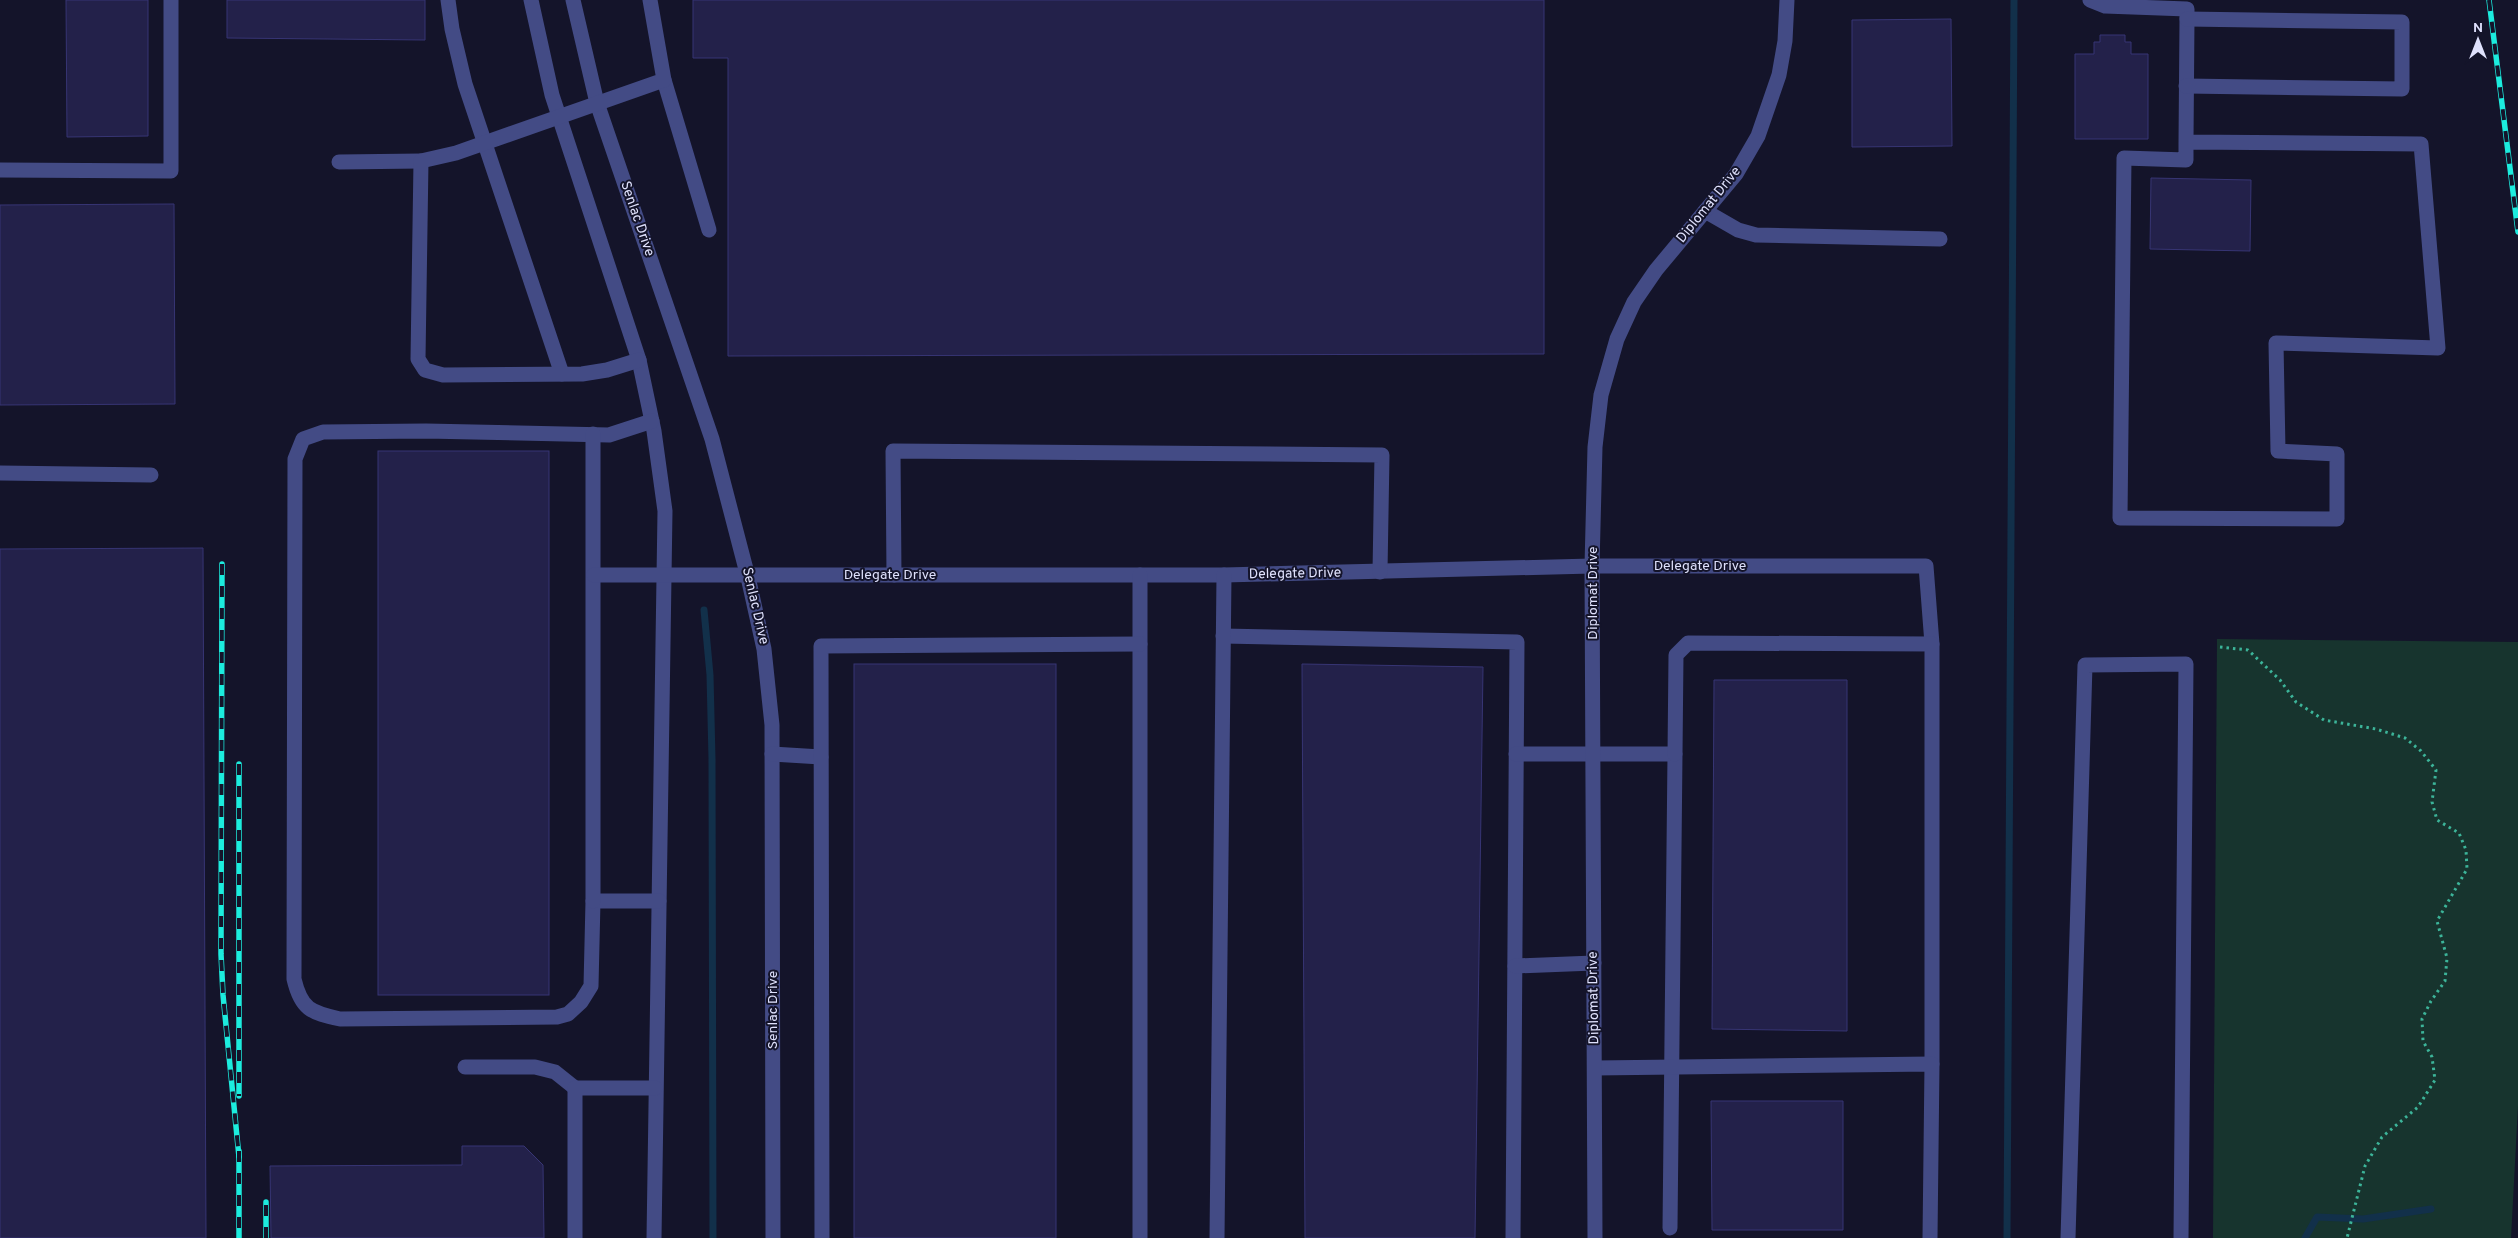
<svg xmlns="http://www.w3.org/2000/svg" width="2518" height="1238" viewBox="0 0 2518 1238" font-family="Overpass,sans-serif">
<rect width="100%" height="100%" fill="#14142a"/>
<path fill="#17342e" d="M2217,639L2518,642V1106L2511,1238H2213Z"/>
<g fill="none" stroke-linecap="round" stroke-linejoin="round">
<g stroke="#12304a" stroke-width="7">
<path d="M704,610L710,675L712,759L713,1238"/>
<path d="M2007,1238L2014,0"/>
<path d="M2305,1238L2317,1217L2363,1219L2431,1209"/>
</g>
</g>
<g fill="#23214a" stroke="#373574">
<path d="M66,0H148V136L67,137Z"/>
<path d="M227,0H425V40L227,38Z"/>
<path d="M693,0H1544V354L728,356V58H693Z"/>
<path d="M1951,19L1952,146L1852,147V20Z"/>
<path d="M2100,35H2125V42H2131V54H2148V139H2075V54H2094V42H2100Z"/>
<path d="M2151,178L2251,180L2250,251L2150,249Z"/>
<path d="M174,204L175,404L0,405V205Z"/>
<rect x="378" y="451" width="171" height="544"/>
<path d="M203,548L206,1238H0V549Z"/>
<rect x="854" y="664" width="202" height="574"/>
<path d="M1302,664L1483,667L1475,1238H1305Z"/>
<path d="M1714,680H1847V1031L1712,1029Z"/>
<path d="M1711,1101H1843V1230H1712Z"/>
<path d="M462,1146H524L543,1165L544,1238H271L270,1166L462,1165Z"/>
</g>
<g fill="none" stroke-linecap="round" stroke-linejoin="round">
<path stroke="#3cb499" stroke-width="3" stroke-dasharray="2.5 4" stroke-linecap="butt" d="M2220,647L2248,650L2280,680L2296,702L2324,720L2376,729L2405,738L2421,751L2436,770L2432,802L2437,820L2459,833L2466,850L2467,869L2437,921L2447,958L2445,981L2431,1001L2422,1019L2423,1041L2432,1057L2435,1080L2418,1107L2382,1137L2365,1166L2347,1238"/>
<g stroke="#434b85" stroke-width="15">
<path d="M448,0L452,29L465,84L562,374"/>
<path d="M531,0L552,95L639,360L654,431L665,511L654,1238"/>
<path d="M573,0L597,103L712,439L748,577L764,649L772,725L773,1238"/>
<path d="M2090,0L2105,6L2187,9V19L2186,142V160L2124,158L2120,518L2337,519V454L2278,451L2276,343L2438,348L2421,144L2186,142"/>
<path d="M664,80L709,230"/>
<path d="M2186,86L2402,89V22L2187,19"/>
<path d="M339,162L421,161"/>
<path d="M0,170L171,171V0"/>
<path d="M1705,211L1738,230L1756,235L1940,239"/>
<path d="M639,360L607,370L582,374L443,375L425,370L418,359L421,161L456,153L664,80L650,0"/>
<path d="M652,421L609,435L426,431L323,432L303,439L295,459L294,979C301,1009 311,1013 340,1019L557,1017L568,1014L581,1002L591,986L593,901H659"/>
<path d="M593,434V901"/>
<path d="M0,473L151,475"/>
<path d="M594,575H1224L1592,566H1926L1932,644"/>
<path d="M894,575L893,451L1382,455L1380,572"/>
<path d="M1140,575V1238"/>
<path d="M1223,636L1517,642L1513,1238"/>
<path d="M772,754L821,757"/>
<path d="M1516,754H1675L1670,1228"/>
<path d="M1675,754L1676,655L1688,643L1932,644V1064"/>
<path d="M1515,966L1594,963"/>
<path d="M465,1067H535L555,1072L575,1088"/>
<path d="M1595,1068L1932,1064L1930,1238"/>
<path d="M575,1238V1088H655"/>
<path d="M822,1238L821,646L1140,644"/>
<path d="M1217,1238L1224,575"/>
<path d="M1595,1238L1592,566L1595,447L1601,395L1617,339L1634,302L1656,270L1736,174L1758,136L1779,75L1785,41L1787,0"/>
<path d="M2068,1238L2085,665L2186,664L2181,1238"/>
</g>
<defs>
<g id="rail">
<path d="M2489,0L2518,232"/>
<path d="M222,564L221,954L223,995L239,1157"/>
<path d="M239,764V1096"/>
<path d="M239,1151V1238"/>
<path d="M266,1238V1202"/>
</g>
</defs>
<use href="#rail" stroke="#1cecde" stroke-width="5.5"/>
<use href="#rail" stroke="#14142a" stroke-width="4" stroke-dasharray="11" stroke-linecap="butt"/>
</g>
<g text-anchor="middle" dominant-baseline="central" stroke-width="4" stroke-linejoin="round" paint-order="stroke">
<g font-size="14" fill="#dfe1fc" stroke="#14142a">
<text transform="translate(1709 205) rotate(-51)">Diplomat Drive</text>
<text transform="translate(637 219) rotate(71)">Senlac Drive</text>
<text x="1700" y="566">Delegate Drive</text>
<text transform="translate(1295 574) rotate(-1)">Delegate Drive</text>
<text x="890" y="575">Delegate Drive</text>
<text transform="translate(1593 593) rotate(-90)">Diplomat Drive</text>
<text transform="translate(755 606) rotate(77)">Senlac Drive</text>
<text transform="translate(1594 998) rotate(-91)">Diplomat Drive</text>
<text transform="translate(773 1010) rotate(-90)">Senlac Drive</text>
</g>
</g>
<g transform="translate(2478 40)" stroke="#14142a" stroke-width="4" paint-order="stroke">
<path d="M0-4L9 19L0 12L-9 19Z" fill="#dfe1fc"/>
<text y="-8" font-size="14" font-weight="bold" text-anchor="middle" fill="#dfe1fc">N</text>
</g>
</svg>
